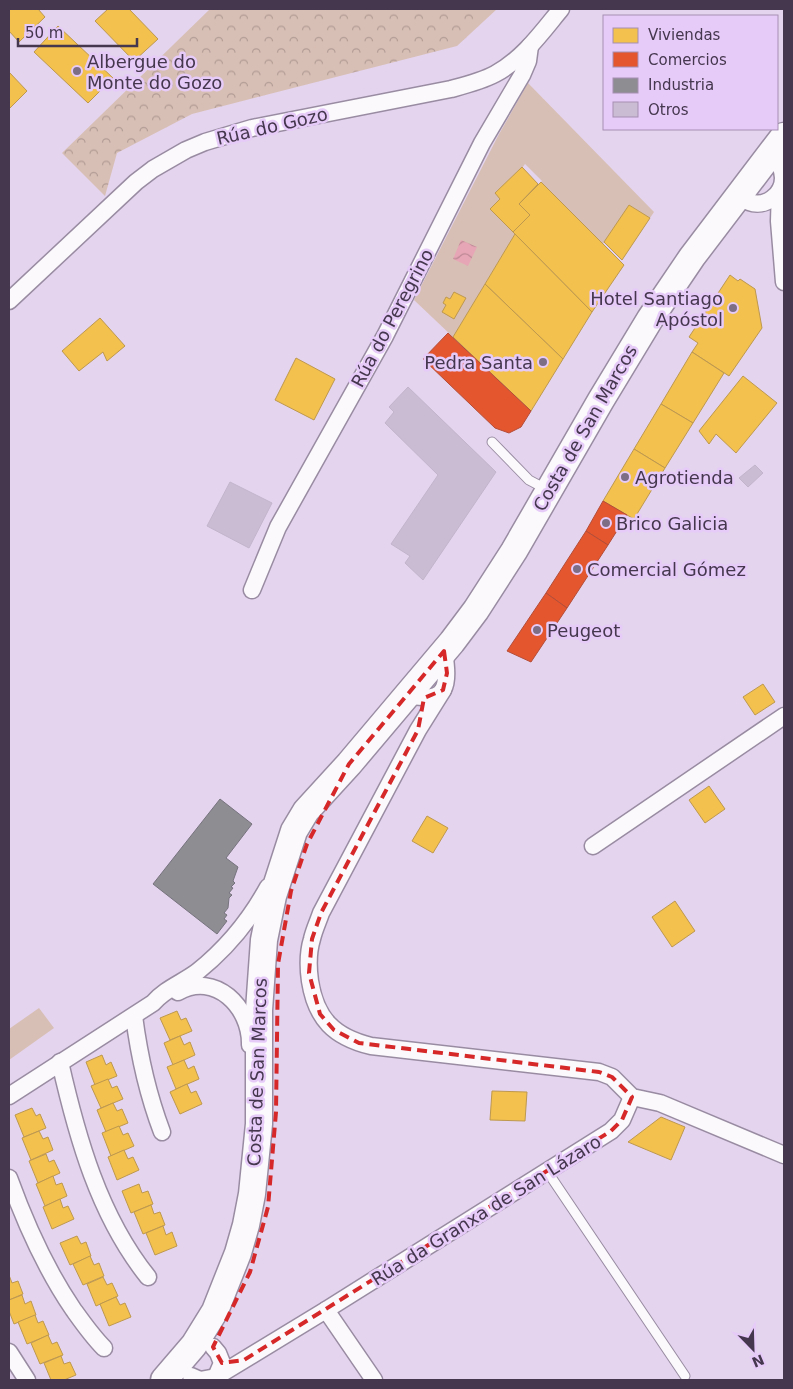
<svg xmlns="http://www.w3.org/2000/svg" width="793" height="1389" viewBox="0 0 793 1389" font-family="'DejaVu Sans',sans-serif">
<defs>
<pattern id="park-crowns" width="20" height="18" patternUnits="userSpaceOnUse" patternTransform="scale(1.25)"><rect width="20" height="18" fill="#d8bfb5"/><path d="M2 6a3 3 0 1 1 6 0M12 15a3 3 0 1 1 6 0" fill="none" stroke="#b19c95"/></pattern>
<pattern id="water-waves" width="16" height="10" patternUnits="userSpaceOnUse" patternTransform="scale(1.25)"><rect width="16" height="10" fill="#e7a6b5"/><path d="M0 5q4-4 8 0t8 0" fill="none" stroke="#bd8895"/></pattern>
</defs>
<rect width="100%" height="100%" fill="#e4d4ee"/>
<g fill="#d8bfb5">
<path d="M528,83L654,212L650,218L629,205L603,244L541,182L542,181L525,164L500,199L490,209L515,234L453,337L414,300L498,136Z"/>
<path d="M39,1008L54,1028L9,1060V1029Z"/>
</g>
<path fill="url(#park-crowns)" d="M210,9H497L457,46L192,114L117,153L105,196L62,153Z"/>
<path fill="url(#water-waves)" d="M461,240L477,247L468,266L453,259Z"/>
<g fill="#f2c14e" stroke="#be984e">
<path d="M9,9H38L45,17L19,42L9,31Z"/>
<path d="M108,9H129L158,39L134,61L95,21Z"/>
<path d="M58,26L113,78L88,103L34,52Z"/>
<path d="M9,72L27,91L9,109Z"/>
<path d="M522,167L538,184L519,204L530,215L513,232L490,209L500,199L495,193Z"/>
<path d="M541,182L624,265L592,312L513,232L530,215L519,204Z"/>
<path d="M629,205L650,218L622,260L604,242Z"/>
<path d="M515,234L592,312L563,359L485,284Z"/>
<path d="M730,275L738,281L740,279L755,289L762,328L729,376L692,352L698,343L689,337Z"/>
<path d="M485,284L563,359L531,411L453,337Z"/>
<path d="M454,292L466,298L454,319L442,312L446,305L443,303L446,297L450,299Z"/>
<path d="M100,318L125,346L107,361L103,352L79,371L62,351Z"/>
<path d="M692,352L724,373L693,423L661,404Z"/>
<path d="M296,358L335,379L314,420L275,400Z"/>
<path d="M743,376L777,403L736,453L716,434L709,444L699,431Z"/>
<path d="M661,404L693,423L665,468L634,449Z"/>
<path d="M634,449L665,468L634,519L603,501Z"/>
<path d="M763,684L775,702L755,715L743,697Z"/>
<path d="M709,786L725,809L705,823L689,800Z"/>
<path d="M427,816L448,828L433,853L412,841Z"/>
<path d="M675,901L695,931L672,947L652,917Z"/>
<path d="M177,1011L181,1020L186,1018L192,1031L170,1040L160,1018Z"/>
<path d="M180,1036L184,1045L190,1042L195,1055L173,1065L164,1043Z"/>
<path d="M102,1055L106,1065L111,1062L117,1076L95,1085L86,1062Z"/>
<path d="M184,1060L188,1069L194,1066L199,1079L176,1089L167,1067Z"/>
<path d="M108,1079L112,1088L117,1086L123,1099L101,1108L91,1086Z"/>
<path d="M187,1084L191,1093L196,1091L202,1104L180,1114L170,1092Z"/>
<path d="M492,1091L527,1092L525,1121L490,1120Z"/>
<path d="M113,1103L117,1111L122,1109L128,1123L106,1132L97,1110Z"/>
<path d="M32,1108L36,1116L40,1114L46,1128L24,1137L15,1115Z"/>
<path d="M661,1117L685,1127L671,1160L628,1142Z"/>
<path d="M119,1126L123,1135L128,1133L134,1146L111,1156L102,1133Z"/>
<path d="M39,1131L43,1139L48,1137L53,1150L31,1160L22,1138Z"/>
<path d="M124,1150L128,1159L133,1157L139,1170L117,1180L108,1157Z"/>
<path d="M46,1154L49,1162L54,1160L60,1173L38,1183L29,1161Z"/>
<path d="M53,1176L56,1185L62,1183L67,1196L45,1206L36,1184Z"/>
<path d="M139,1184L142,1193L148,1191L153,1204L131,1213L122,1191Z"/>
<path d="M60,1199L63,1208L68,1206L74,1219L52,1229L43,1207Z"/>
<path d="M151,1205L154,1214L160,1212L165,1225L143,1234L134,1212Z"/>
<path d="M163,1226L166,1235L172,1232L177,1246L155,1255L146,1233Z"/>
<path d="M77,1236L81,1244L86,1242L91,1256L70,1265L60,1243Z"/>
<path d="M90,1256L94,1265L99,1263L104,1276L83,1285L73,1264Z"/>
<path d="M9,1275L12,1283L18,1281L23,1294L9,1300Z"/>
<path d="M103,1277L107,1285L112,1283L118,1296L96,1306L87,1284Z"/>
<path d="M22,1295L25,1304L31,1301L36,1315L14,1324L9,1311V1300Z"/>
<path d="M116,1297L120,1305L125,1303L131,1317L109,1326L100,1304Z"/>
<path d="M35,1315L38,1323L43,1321L49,1335L27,1344L18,1322Z"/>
<path d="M48,1335L52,1344L57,1342L63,1355L40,1364L31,1343Z"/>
<path d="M61,1356L64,1364L70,1362L76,1375L64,1380H51L44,1363Z"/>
</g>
<g fill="#e4572e" stroke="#b44d38">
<path d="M448,333L531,411L521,427L509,433L495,428L423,359Z"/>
<path d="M603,501L627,515L608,545L586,531Z"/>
<path d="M586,531L608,545L567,608L546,593Z"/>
<path d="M546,593L567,608L531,662L507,651Z"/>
</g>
<path fill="#8d8d92" stroke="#77737e" d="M220,799L252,824L226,858L238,867L233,881L235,883L231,887L233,888L229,893L232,895L229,898L228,908L224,913L227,915L224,919L227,921L217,934L153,884Z"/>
<g fill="#cabcd3" stroke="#c2b5cb">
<path d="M408,387L496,472L423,580L405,563L410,556L391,544L438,475L385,423L394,412L389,407Z"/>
<path d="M755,465L763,473L748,487L739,478Z"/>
<path d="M230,482L272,503L249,548L207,526Z"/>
</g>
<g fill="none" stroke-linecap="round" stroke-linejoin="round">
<defs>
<g id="lane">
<path d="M492,442L529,480L546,489"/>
<path d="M547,1171L685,1376"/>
</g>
<g id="street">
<path d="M780,190L779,221L784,282"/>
<path d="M738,196C742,198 745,201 749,202C765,208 783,195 783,178C783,168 778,160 771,153"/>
<path d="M9,301L136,182L153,169L186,150L205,142L252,128L451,89C466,85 482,81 495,74C523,59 542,32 561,9"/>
<path d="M252,590L278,527L385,336L482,143L522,75L528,61L530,46"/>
<path d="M443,690L418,730L321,913C318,922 314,930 312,939C308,952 308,967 310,981C316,1019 334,1037 371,1046L599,1072L612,1077L632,1097L660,1103L784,1155"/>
<path d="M407,694C449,706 449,684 444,651"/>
<path d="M593,846L784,716"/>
<path d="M178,992C215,971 251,1007 250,1045"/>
<path d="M134,1016C139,1055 148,1095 162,1132"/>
<path d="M60,1062C77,1137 99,1216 148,1277"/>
<path d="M9,1096L153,1003C165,989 182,983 197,972C227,948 250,920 268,887"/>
<path d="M9,1178C26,1225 45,1268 73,1309C83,1323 92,1336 104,1348"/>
<path d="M326,1310L374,1380"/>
<path d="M213,1347L218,1353L222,1363L216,1377"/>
<path d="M9,1352L27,1380"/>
<path d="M191,1376L200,1380L216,1377"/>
<path d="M211,1380L326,1310L611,1131L622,1120L632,1097"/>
</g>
<path id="primary" d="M164,1380L194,1345L215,1311L238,1253L246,1225L252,1194L259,1124V1010L264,940L273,896L294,831L306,811L349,764L452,642L476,610L514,551L601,400L650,319L692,257L784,136"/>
</defs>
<use href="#lane" stroke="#998ca2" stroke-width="11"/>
<use href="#street" stroke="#998ca2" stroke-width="19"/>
<use href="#primary" stroke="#998ca2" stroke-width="29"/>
<use href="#lane" stroke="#fbf9fc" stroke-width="9"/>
<use href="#street" stroke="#fbf9fc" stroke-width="16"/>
<use href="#primary" stroke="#fbf9fc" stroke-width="26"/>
</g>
<path fill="none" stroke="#d62828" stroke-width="4" stroke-dasharray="10 6" stroke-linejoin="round" d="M444,651L447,673L443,690L424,698L418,730L321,913L312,939L309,973L320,1014L334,1030L359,1043L599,1072L612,1077L632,1097L622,1120L611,1131L244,1360L222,1363L213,1347L250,1272L268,1207L276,1112L278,964L291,891L307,844L349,764Z"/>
<g fill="#7d6e86" stroke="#e6caf8" stroke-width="2">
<circle cx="77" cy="71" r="5"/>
<circle cx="733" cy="308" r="5"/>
<circle cx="543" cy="362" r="5"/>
<circle cx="625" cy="477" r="5"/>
<circle cx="606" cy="523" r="5"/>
<circle cx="577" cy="569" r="5"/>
<circle cx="537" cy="630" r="5"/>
</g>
<g text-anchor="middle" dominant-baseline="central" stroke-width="5" stroke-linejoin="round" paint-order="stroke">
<g font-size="18" fill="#45374e" stroke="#e6caf8" text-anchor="start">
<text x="87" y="61">Albergue do<tspan x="87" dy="21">Monte do Gozo</tspan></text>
<text x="723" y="298" text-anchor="end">Hotel Santiago<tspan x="723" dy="21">Apóstol</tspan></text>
<text x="533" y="362" text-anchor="end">Pedra Santa</text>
<text x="635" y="477">Agrotienda</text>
<text x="616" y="523">Brico Galicia</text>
<text x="587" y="569">Comercial Gómez</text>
<text x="547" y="630">Peugeot</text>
</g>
<g font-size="18" fill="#45374e" stroke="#e6caf8">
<text transform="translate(272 126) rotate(-13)">Rúa do Gozo</text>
<text transform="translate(392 318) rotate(-62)">Rúa do Peregrino</text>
<text transform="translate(585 428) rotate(-60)">Costa de San Marcos</text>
<text transform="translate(257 1072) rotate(-88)">Costa de San Marcos</text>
<text transform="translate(486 1210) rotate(-32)">Rúa da Granxa de San Lázaro</text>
</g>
</g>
<rect width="793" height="1389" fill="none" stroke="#45374e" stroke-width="20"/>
<rect x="603" y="15" width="175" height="115" fill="#e6caf8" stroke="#a68fb4"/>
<rect x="613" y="28" width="25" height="15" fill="#f2c14e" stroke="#a68fb4"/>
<text x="648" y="40" font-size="15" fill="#45374e">Viviendas</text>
<rect x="613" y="52" width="25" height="15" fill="#e4572e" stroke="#a68fb4"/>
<text x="648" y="65" font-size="15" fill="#45374e">Comercios</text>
<rect x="613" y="78" width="25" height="15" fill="#8d8d92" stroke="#a68fb4"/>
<text x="648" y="90" font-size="15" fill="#45374e">Industria</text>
<rect x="613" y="102" width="25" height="15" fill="#cabcd3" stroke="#a68fb4"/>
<text x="648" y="115" font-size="15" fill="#45374e">Otros</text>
<g transform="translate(753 1349) rotate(157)" stroke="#e6caf8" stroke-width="4" paint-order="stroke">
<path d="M0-4L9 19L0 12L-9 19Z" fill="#45374e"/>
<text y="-8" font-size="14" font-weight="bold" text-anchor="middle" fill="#45374e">N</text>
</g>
<path d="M18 38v8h119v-8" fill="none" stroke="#45374e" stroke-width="2.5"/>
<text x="25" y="38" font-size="15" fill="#45374e" stroke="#e6caf8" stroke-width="4" paint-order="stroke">50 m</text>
</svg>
